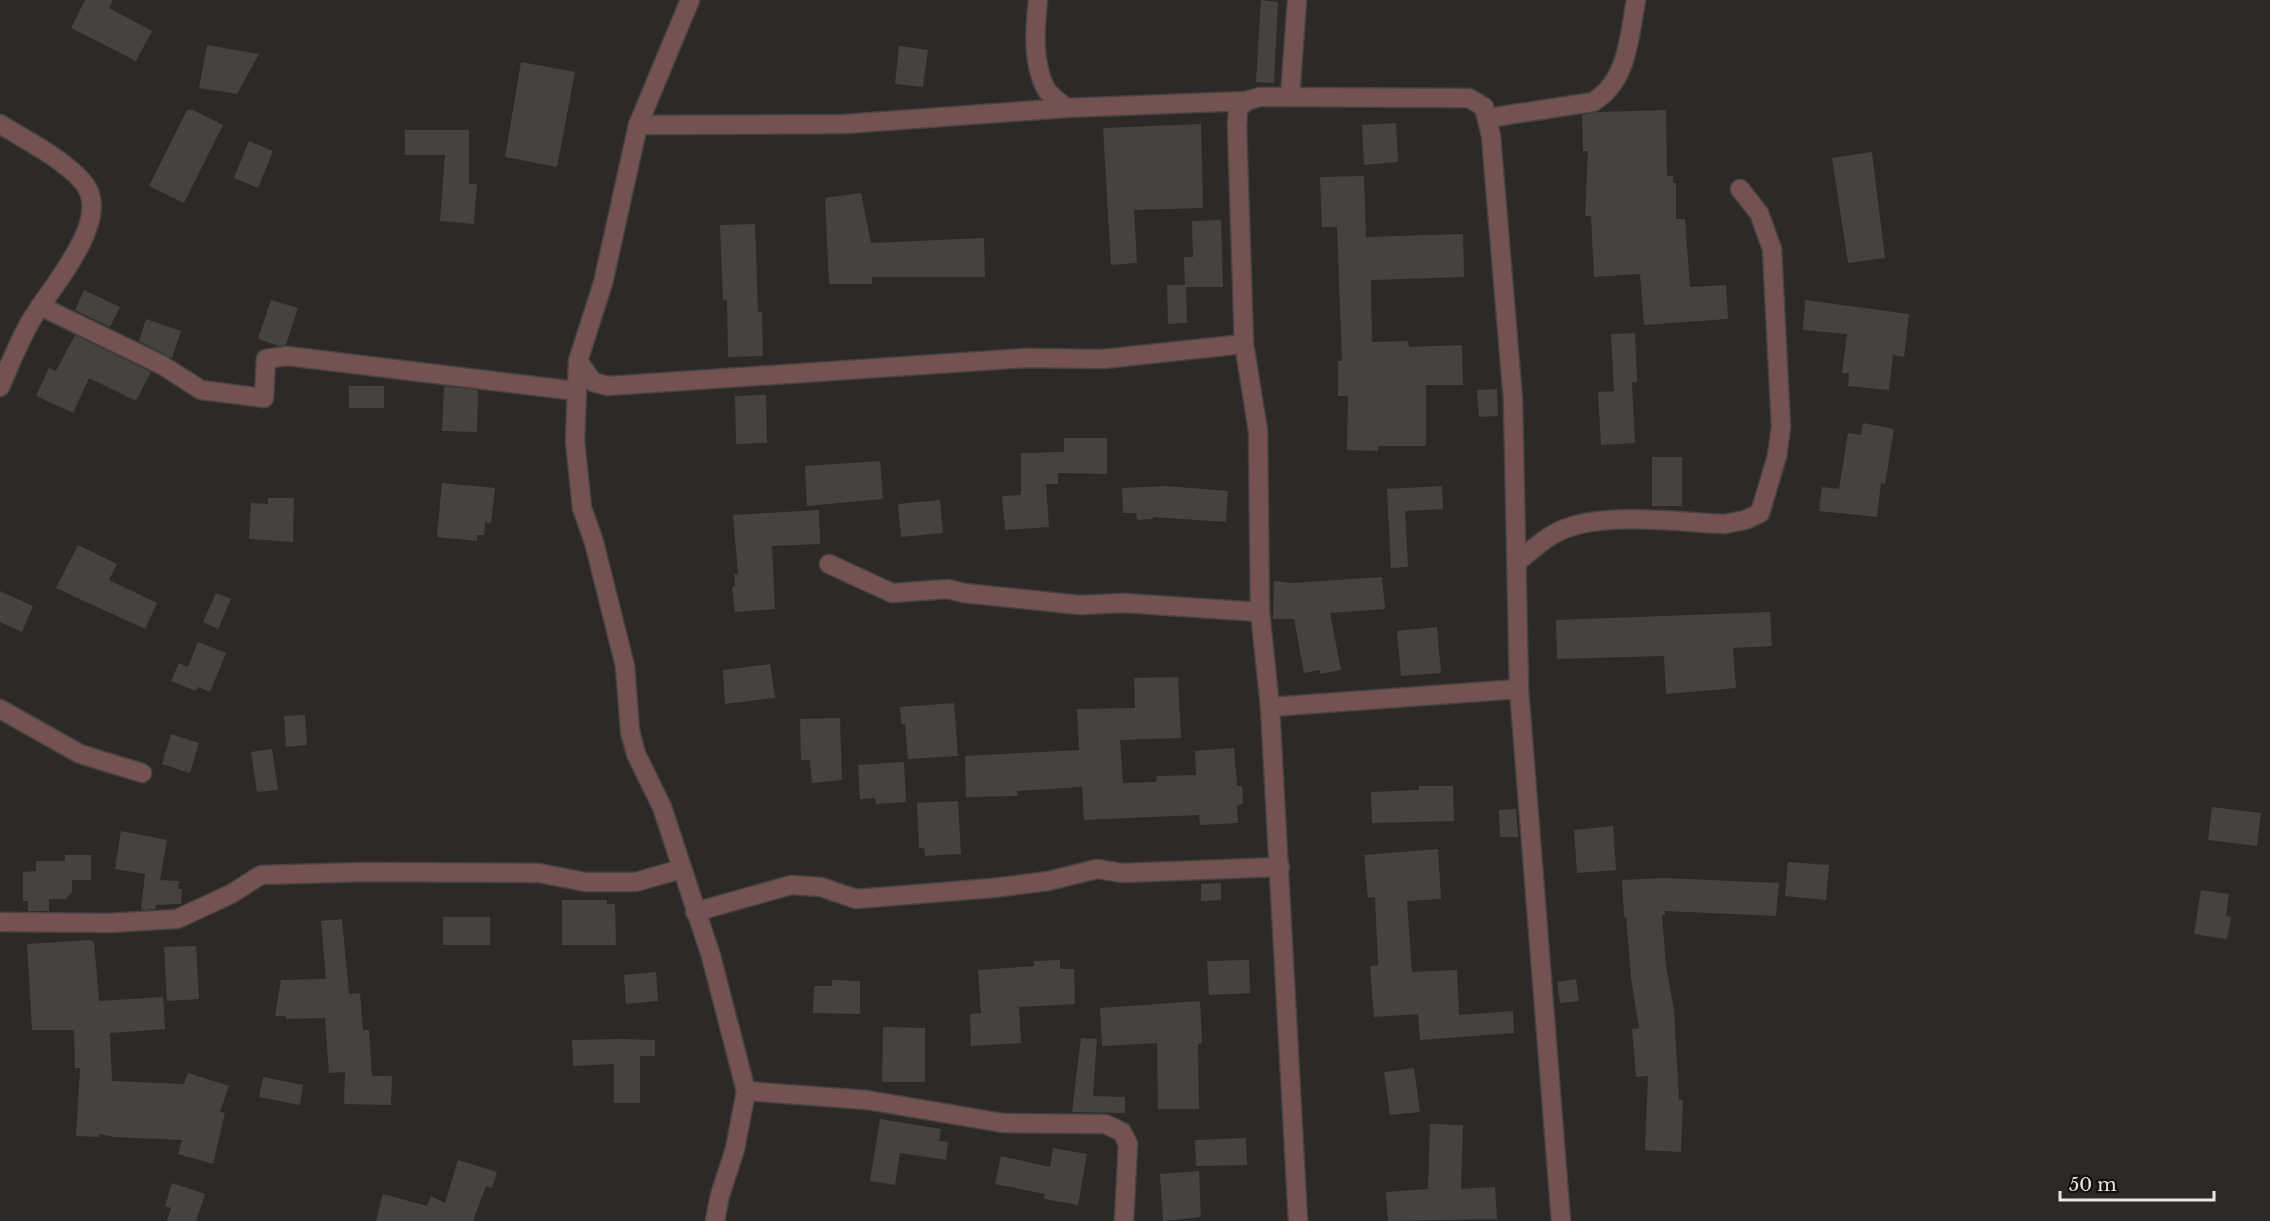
<svg xmlns="http://www.w3.org/2000/svg" width="2270" height="1221" viewBox="0 0 2270 1221" font-family="'Libre Baskerville',serif">
<rect width="100%" height="100%" fill="#2c2927"/>
<g fill="#464240">
<path d="M85,0H113L109,8L152,31L136,61L71,28Z"/>
<path d="M1261,0L1278,2L1274,83L1256,82Z"/>
<path d="M207,45L259,54L237,94L199,88Z"/>
<path d="M899,46L928,50L923,87L895,84Z"/>
<path d="M521,62L575,72L557,167L505,157Z"/>
<path d="M187,110H193L223,125L184,203L149,186Z"/>
<path d="M1666,110L1667,176H1673V183H1676V219H1685L1690,287L1726,285L1728,319L1644,325L1640,274L1594,277L1591,216H1585L1588,151H1583L1582,115L1598,112Z"/>
<path d="M1396,123L1398,162L1364,165L1362,125Z"/>
<path d="M1201,124L1203,208L1134,210L1137,263L1111,265L1103,128Z"/>
<path d="M405,130H469V184H477L474,224L440,221L445,155H405Z"/>
<path d="M249,141L273,151L258,188L234,178Z"/>
<path d="M1872,152L1885,258L1848,263L1832,158Z"/>
<path d="M1364,176L1366,237L1463,234L1464,277L1371,280L1372,342L1408,341L1409,347L1462,345L1463,385H1426V446H1378V451L1347,450L1348,396H1338V361H1342L1337,227H1322L1320,177Z"/>
<path d="M861,193L871,243L984,238L985,277H872V284H829L825,198Z"/>
<path d="M1221,220L1223,287H1186L1187,323L1168,324L1167,285H1185L1184,257H1193L1192,221Z"/>
<path d="M755,224L758,312H762L763,356L728,357L727,300H723L720,225Z"/>
<path d="M84,290L120,307L110,327L75,310Z"/>
<path d="M271,300L298,308L286,345L279,346L258,339Z"/>
<path d="M1805,300L1909,314L1904,357L1893,355L1889,390L1848,386L1849,373H1842L1847,334L1803,330Z"/>
<path d="M146,319L181,331L172,358L139,341Z"/>
<path d="M1635,333L1637,382H1632L1635,443L1601,445L1598,392L1614,391L1611,334Z"/>
<path d="M75,335L151,372L136,401L89,378L73,413L36,396L49,368L56,371Z"/>
<rect x="349" y="386" width="35" height="22"/>
<path d="M444,386L478,390L477,432L442,431Z"/>
<path d="M1497,389L1498,416L1479,417L1477,390Z"/>
<path d="M766,395L767,443L736,444L735,396Z"/>
<path d="M1863,423L1894,429L1885,484L1881,483L1877,517L1819,511L1822,487L1839,489L1848,433L1861,435Z"/>
<path d="M1064,438H1107V474L1058,473V484H1046L1049,527L1005,530L1002,496L1021,495V453L1064,452Z"/>
<rect x="1652" y="457" width="30" height="49"/>
<path d="M880,461L883,499L807,506L805,466Z"/>
<path d="M442,483L495,488L491,523L485,522L484,535H477V541L437,537Z"/>
<path d="M1166,486L1228,491L1226,522L1153,517V519L1137,520L1136,513H1123L1122,488Z"/>
<path d="M1442,486L1443,509L1405,511L1408,567L1391,568L1387,489Z"/>
<path d="M268,498H294L293,542L249,539L251,503L268,504Z"/>
<path d="M940,500L943,533L901,537L898,504Z"/>
<path d="M819,510L820,544L772,546L775,609L735,612L732,587L735,586L734,574H738L733,515Z"/>
<path d="M78,545L117,564L109,580L157,603L145,629L56,588Z"/>
<path d="M1382,577L1385,609L1330,613L1341,670L1320,674V670L1304,673L1294,619H1273L1274,581L1291,583Z"/>
<path d="M0,591L33,606L22,632L0,622Z"/>
<path d="M216,593L231,599L218,629L203,622Z"/>
<path d="M1770,612L1772,646L1733,648L1736,688L1666,694L1664,656L1557,659L1556,620Z"/>
<path d="M1437,627L1441,673L1401,676L1397,631Z"/>
<path d="M198,642L226,653L210,692L198,687L196,691L171,681L179,663L188,667Z"/>
<path d="M770,664L775,698L725,704L723,670Z"/>
<path d="M1178,677L1181,738L1120,740L1123,783L1156,782L1157,776L1196,775L1195,751L1234,748L1237,786H1242L1243,803L1237,806L1238,823L1200,825L1199,815L1084,820L1082,787L1017,791L1018,796L966,797L965,756L1079,750L1077,709L1135,708L1134,678Z"/>
<path d="M954,703L958,756L908,759L905,724H901L900,707Z"/>
<path d="M305,715L307,745L286,747L284,716Z"/>
<path d="M840,718L842,780L812,783L810,760H801L800,719Z"/>
<path d="M171,734L199,743L190,773L162,764Z"/>
<path d="M272,749L278,790L257,792L251,752Z"/>
<path d="M904,762L906,802L876,804L875,798L860,799L858,765Z"/>
<path d="M1419,786H1453L1454,821L1372,823L1371,792L1419,790Z"/>
<path d="M958,801L961,854L925,856L924,848H919L917,803Z"/>
<path d="M2212,807L2261,813L2257,846L2208,840Z"/>
<path d="M1516,809L1518,837H1500L1499,810Z"/>
<path d="M1613,826L1616,870L1577,873L1574,830Z"/>
<path d="M121,831L167,840L160,880L179,881L178,889H182L181,904L156,905L155,909L141,910L145,874L115,869Z"/>
<path d="M1438,849L1441,899L1407,901L1412,972L1457,970L1459,1015L1513,1011L1514,1033L1420,1040L1418,1014L1374,1017L1370,966L1378,965L1375,897L1368,898L1364,855Z"/>
<path d="M65,855H91V880H72V892L66,899H49V911H28V901H23V872L36,871V861H65Z"/>
<path d="M1788,862L1829,865L1826,900L1785,896Z"/>
<path d="M1663,878L1779,883L1776,916L1665,911V915H1662L1666,966L1674,1010L1679,1100H1683L1681,1152L1645,1150L1648,1076L1636,1077L1632,1029L1639,1028L1631,978L1626,917H1624L1622,880Z"/>
<path d="M1221,883V900L1201,901V884Z"/>
<path d="M2201,890L2229,894L2226,916L2231,917L2227,939L2194,934Z"/>
<path d="M562,900H607V904H615L616,945H562Z"/>
<rect x="443" y="917" width="47" height="28"/>
<path d="M342,919L349,994L360,993L363,1030H369L372,1076H392L391,1105L344,1104L345,1072L329,1073L325,1018L286,1019V1016H275L281,980L326,979L321,921Z"/>
<path d="M90,940L94,942L99,1001L163,997L165,1029L110,1033L112,1081L184,1084L188,1073L229,1086L220,1112L225,1113L213,1164L178,1154L182,1140L114,1137L100,1134L99,1137L76,1136L80,1068H75L74,1030H32L27,944Z"/>
<path d="M196,946L199,999L167,1001L164,947Z"/>
<path d="M1060,960V969H1074L1075,1004L1019,1007L1021,1043L971,1046L970,1014L981,1013L978,970L1034,966V961Z"/>
<path d="M1249,960L1250,993L1209,995L1207,961Z"/>
<path d="M656,972L658,1001L626,1004L624,975Z"/>
<path d="M1576,979L1579,1001L1560,1003L1557,982Z"/>
<path d="M832,980L860,981V1014L813,1013L814,986H832Z"/>
<path d="M1200,1001L1202,1043L1198,1044L1199,1109H1158L1157,1043L1102,1046L1100,1008Z"/>
<path d="M883,1027L925,1028V1082H882Z"/>
<path d="M1081,1038L1097,1039L1093,1096L1125,1097V1113L1072,1112Z"/>
<path d="M621,1039L655,1040V1056H640V1103H614V1064L573,1066L572,1040Z"/>
<path d="M1414,1068L1420,1112L1390,1115L1384,1072Z"/>
<path d="M263,1077L303,1085L300,1105L259,1097Z"/>
<path d="M880,1119L941,1129L939,1141L948,1142L946,1160L900,1153L895,1185L870,1181Z"/>
<path d="M1430,1124L1463,1125L1461,1189L1495,1187L1497,1219L1388,1221L1386,1192L1428,1189Z"/>
<path d="M1246,1138L1247,1165L1196,1166L1195,1140Z"/>
<path d="M1053,1148L1087,1154L1078,1205L1044,1199L1045,1194L995,1184L1001,1156L1050,1167Z"/>
<path d="M458,1160L497,1172L492,1188L486,1186L473,1221H376L383,1194L427,1206L431,1196L445,1203Z"/>
<path d="M1199,1171L1201,1217L1163,1221L1160,1174Z"/>
<path d="M172,1183L205,1194L196,1221H167L171,1208L165,1206Z"/>
</g>
<g fill="none" stroke-linecap="round" stroke-linejoin="round">
<defs>
<g id="street">
<path d="M690,0L638,125L603,283L578,361L575,441L582,508L594,542L625,666L630,731L636,754L662,807L711,956L746,1091L735,1149L720,1195L715,1221"/>
<path d="M1038,0C1035,28 1032,63 1046,89C1050,96 1060,102 1066,108"/>
<path d="M1290,97L1297,0"/>
<path d="M1246,101L1238,109L1237,126L1244,344L1258,431L1260,612L1270,707L1298,1221"/>
<path d="M1488,118L1593,102C1628,81 1629,37 1636,0"/>
<path d="M0,124C27,141 62,158 83,182C116,219 46,292 29,324C18,344 9,366 0,387"/>
<path d="M638,125L845,124L1066,108L1246,101L1260,97L1469,98L1484,107L1491,136L1513,400L1519,689L1561,1221"/>
<path d="M40,306L162,365L201,390L264,398L266,359L287,356L576,391"/>
<path d="M578,361L593,382L608,386L1026,358L1103,359L1244,344"/>
<path d="M1517,562C1533,550 1549,533 1570,527C1612,513 1680,522 1725,524L1745,520L1760,513L1777,456L1781,427L1772,249L1759,213L1740,189"/>
<path d="M829,564L892,593L948,589L964,593L1080,605L1124,603L1260,612"/>
<path d="M1270,707L1519,689"/>
<path d="M0,709L80,754L142,773"/>
<path d="M695,912L791,885L821,887L856,899L993,888L1048,881L1097,869L1122,873L1280,867"/>
<path d="M0,922L109,923L177,919L231,894L261,875L365,872L539,873L585,882H636L681,869"/>
<path d="M746,1091L867,1100L1003,1123L1105,1124L1122,1132L1128,1144L1124,1221"/>
</g>
</defs>
<use href="#street" stroke="#474442" stroke-width="21"/>
<use href="#street" stroke="#755252" stroke-width="18"/>
</g>
<path d="M2060 1191v9h154v-9" fill="none" stroke="#eae7e6" stroke-width="3"/>
<text x="2069" y="1191" font-size="18" fill="#eae7e6" stroke="#141211" stroke-width="4.5" paint-order="stroke">50 m</text>
</svg>
